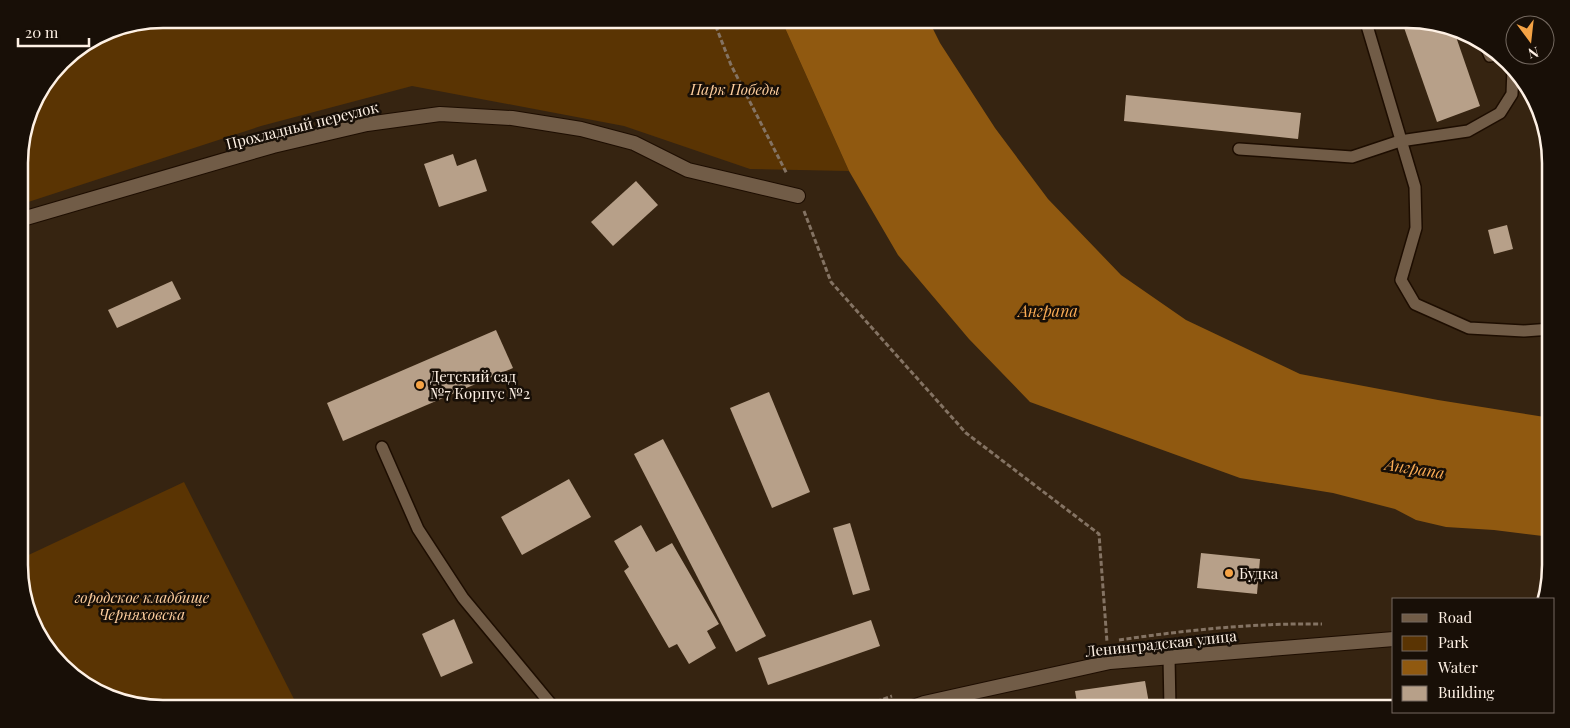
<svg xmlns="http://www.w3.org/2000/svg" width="1570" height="728" viewBox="0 0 1570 728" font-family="'Playfair Display',serif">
<rect width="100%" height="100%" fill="#362411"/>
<g fill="#5a3403">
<path d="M162,19H781L849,171L750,169L624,126L412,86L261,126L19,205V152L34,98L67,55L108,30Z"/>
<path d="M184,482L299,709H162L107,698L49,653L20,585V559Z"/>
</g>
<path fill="#905910" d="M781,19H928L940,43L995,128L1048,199L1121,275L1186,320L1300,374L1438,400L1551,418V537L1494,530L1446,527L1416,520L1395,509L1333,493L1240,478L1030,402L969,339L898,255L849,171Z"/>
<g fill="#b7a089">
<path d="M1401,19L1453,28L1480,106L1437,122Z"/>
<path d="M1126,95L1301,113L1298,139L1124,121Z"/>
<path d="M453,154L457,166L476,159L487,191L439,207L424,164Z"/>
<path d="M636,181L658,205L613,246L591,222Z"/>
<path d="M1507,225L1513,249L1494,254L1488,230Z"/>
<path d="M172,281L181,299L117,328L108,310Z"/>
<path d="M496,330L513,368L343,441L327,403Z"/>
<path d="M20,360L26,373L20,376Z"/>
<path d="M769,392L810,492L772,508L730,408Z"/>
<path d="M663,439L766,636L736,652L634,454Z"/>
<path d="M569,479L591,517L522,555L501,517Z"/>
<path d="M850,523L870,590L853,595L833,528Z"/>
<path d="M641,525L656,552L672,543L719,624L707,631L716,648L689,664L677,644L669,648L624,571L629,567L614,541Z"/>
<path d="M1201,553L1260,559L1257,594L1197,588Z"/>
<path d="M454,619L473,663L441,677L422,634Z"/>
<path d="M871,620L880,646L768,685L758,658Z"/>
<path d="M1145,681L1150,709H1078L1075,691Z"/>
</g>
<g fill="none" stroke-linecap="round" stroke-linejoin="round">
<defs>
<g id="service">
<path d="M1365,19L1415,187L1416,228L1401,280L1415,304L1469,328L1524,331L1551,329"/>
<path d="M1487,49L1490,56L1495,55"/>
<path d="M1239,149L1352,157L1400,141L1468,131L1500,113L1512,94L1513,68"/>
<path d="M382,447L418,529L463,598L555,709"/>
<path d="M1169,657L1170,709"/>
</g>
<path id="minor" d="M19,220L273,146L367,124L440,114L512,118L581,129L634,143L688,170L798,196"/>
<path id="tertiary" d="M907,709L924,703L1110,662L1394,639"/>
</defs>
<use href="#service" stroke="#1d0d00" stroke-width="14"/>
<use href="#minor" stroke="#1d0d00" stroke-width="16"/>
<use href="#tertiary" stroke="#1d0d00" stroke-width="16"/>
<g stroke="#847363" stroke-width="3" stroke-dasharray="5 2.5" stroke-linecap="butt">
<path d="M713,19L731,65L787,174"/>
<path d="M804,211L831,282L966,433L1099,534L1107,642"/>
<path d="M1119,640C1187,630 1254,623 1322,624"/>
<path d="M855,709L892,696"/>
</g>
<use href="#service" stroke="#715c47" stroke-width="11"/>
<use href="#minor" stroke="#715c47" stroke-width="14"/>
<use href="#tertiary" stroke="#715c47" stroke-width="14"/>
</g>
<g fill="#f5a345" stroke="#180f07" stroke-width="2">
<circle cx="420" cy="385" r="5"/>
<circle cx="1229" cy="573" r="5"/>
</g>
<g text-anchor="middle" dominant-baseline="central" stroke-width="5" stroke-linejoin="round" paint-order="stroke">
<g font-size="15" font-style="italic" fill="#fece9e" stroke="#180f07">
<text x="735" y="89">Парк Победы</text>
<text x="142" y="597">городское кладбище<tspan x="142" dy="17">Черняховска</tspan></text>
</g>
<g font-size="15" fill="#fef1e5" stroke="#180f07">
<text transform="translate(302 125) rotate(-14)">Прохладный переулок</text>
<text transform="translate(1161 643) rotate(-6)">Ленинградская улица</text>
</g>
<g font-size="15" fill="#fef1e5" stroke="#180f07" text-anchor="start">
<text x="430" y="376">Детский сад<tspan x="430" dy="17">№7 Корпус №2</tspan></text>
<text x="1239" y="573">Будка</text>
</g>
<g font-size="16" font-style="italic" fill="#fbac55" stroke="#180f07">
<text x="1048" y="310">Анграпа</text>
<text transform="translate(1415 468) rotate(9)">Анграпа</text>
</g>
</g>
<path d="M0 0H1570V728H0ZM163 28H1407A135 135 0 0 1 1542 163V565A135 135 0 0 1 1407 700H163A135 135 0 0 1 28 565V163A135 135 0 0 1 163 28Z" fill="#180f07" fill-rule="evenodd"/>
<path fill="none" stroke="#fef1e5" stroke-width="2.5" d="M163 28H1407A135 135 0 0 1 1542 163V565A135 135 0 0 1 1407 700H163A135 135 0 0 1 28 565V163A135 135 0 0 1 163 28Z"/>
<rect x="1392" y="598" width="162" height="115" fill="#180f07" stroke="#746960"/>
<rect x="1402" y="614" width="25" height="8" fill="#715c47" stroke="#746960"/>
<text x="1438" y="623" font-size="15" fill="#fef1e5">Road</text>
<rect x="1402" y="636" width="25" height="15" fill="#5a3403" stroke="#746960"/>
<text x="1438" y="648" font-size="15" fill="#fef1e5">Park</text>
<rect x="1402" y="660" width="25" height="15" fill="#905910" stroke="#746960"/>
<text x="1438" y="673" font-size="15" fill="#fef1e5">Water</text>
<rect x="1402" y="686" width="25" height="15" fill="#b7a089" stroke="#746960"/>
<text x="1438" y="698" font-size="15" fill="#fef1e5">Building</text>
<g transform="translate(1530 40) rotate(165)"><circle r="24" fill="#180f07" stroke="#746960"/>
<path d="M0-4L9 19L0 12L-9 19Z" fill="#f5a345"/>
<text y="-8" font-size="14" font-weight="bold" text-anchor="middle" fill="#fef1e5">N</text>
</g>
<path d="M18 38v8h71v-8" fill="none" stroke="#fef1e5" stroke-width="2.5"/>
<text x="25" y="38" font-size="15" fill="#fef1e5" stroke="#180f07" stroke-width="4" paint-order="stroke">20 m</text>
</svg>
